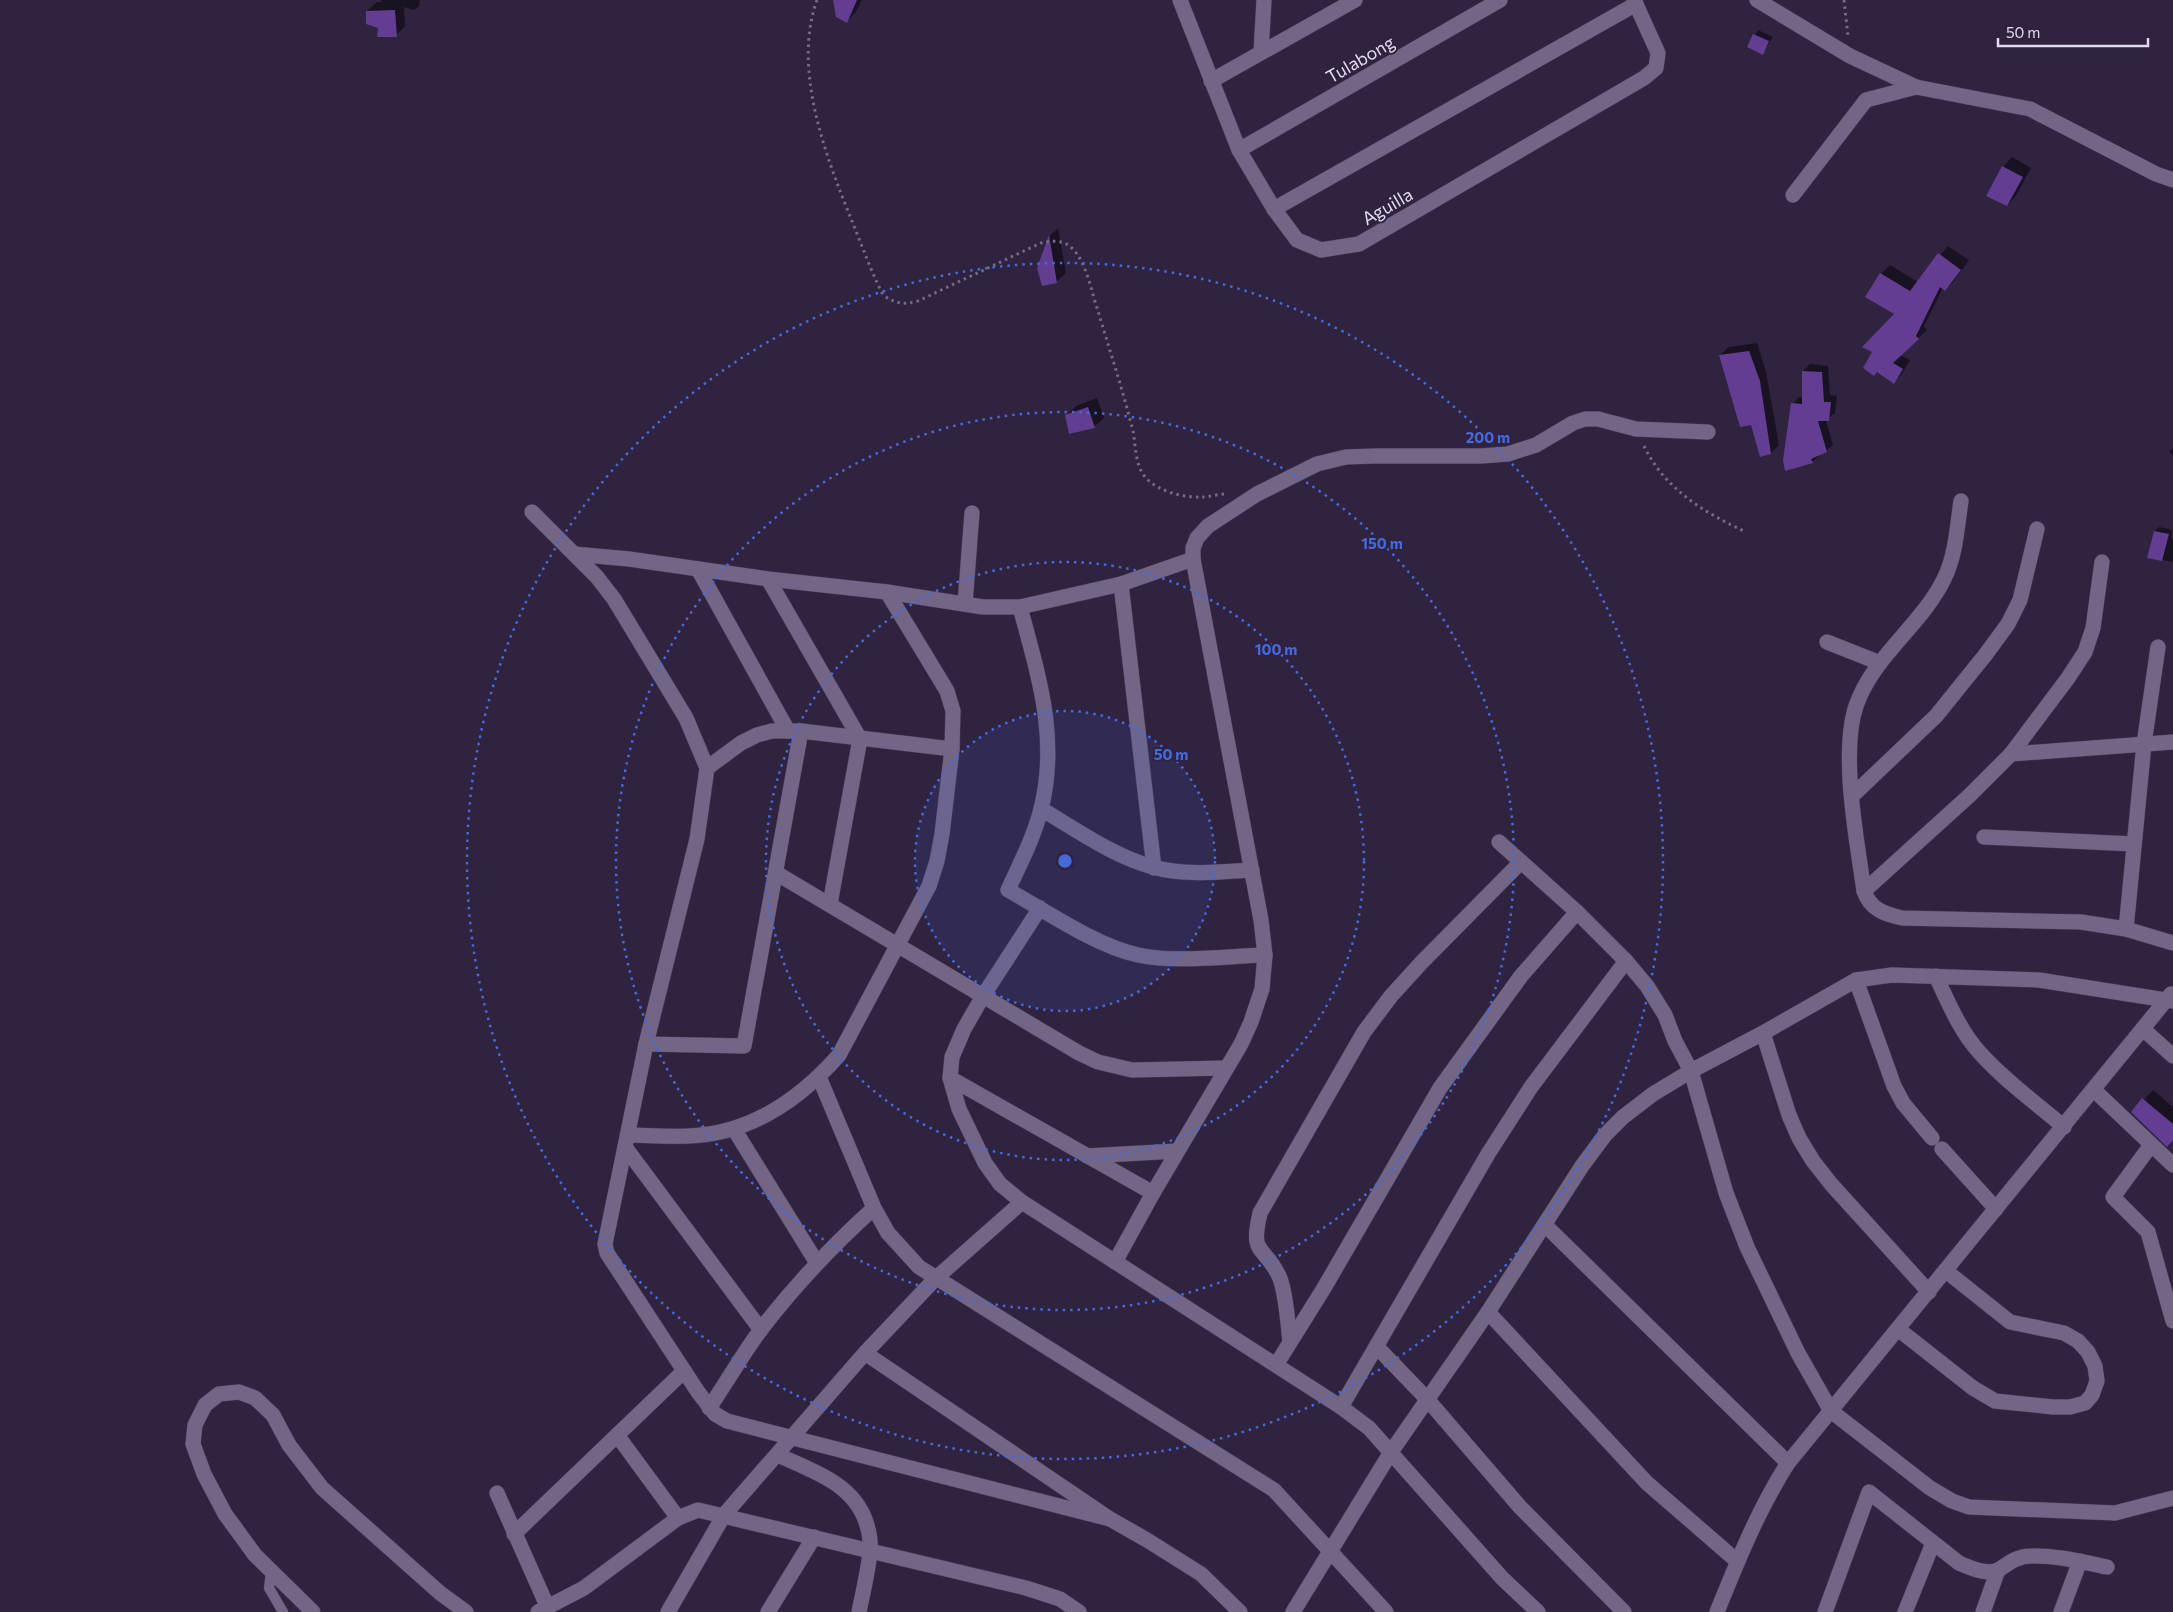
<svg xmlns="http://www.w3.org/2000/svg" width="2173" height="1612" viewBox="0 0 2173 1612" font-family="Commissioner,sans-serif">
<rect width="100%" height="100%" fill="#2f2340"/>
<g fill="#0007">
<path d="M380,0H420L419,6L414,10L404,7L405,26L396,35L380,27L367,11L377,2H383Z"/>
<path d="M834,0H862L856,12L847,21Z"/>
<path d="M1758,30L1773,37L1762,54L1748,47Z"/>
<path d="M2012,157L2031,168L2016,196L2007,205L1988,195L2003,167Z"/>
<path d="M1058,228L1066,273L1056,282L1039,268L1050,236Z"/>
<path d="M1948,246L1969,260L1954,281L1945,290L1943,288L1924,326L1927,330L1900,355L1910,360L1902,374L1894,382L1877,371L1896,314L1881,274L1890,265L1918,282Z"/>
<path d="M1757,343L1766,372L1779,445L1771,453L1752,423L1720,355L1729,347Z"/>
<path d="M1810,364L1828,366L1830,395L1837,396L1835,413L1826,420L1833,445L1812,462L1793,404L1799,397H1803V371Z"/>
<path d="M1097,398L1104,418L1094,427L1066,416L1076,406Z"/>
<path d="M2173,448V455L2169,452Z"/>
<path d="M2159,527L2172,530L2171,538L2173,539V562L2149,557L2155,531Z"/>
<path d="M2153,1090L2173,1107V1140L2133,1112Z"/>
</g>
<g fill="#633d91">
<path d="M833,0H857L847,23L836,17Z"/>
<path d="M395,10L397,37H377L378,28L366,24V11Z"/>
<path d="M1753,34L1769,41L1763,55L1747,47Z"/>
<path d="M2002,166L2023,177L2007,206L1986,196Z"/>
<path d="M1049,235L1057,283L1042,286L1037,268Z"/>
<path d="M1938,253L1961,270L1945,291L1940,287L1916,336L1919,339L1893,363L1903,369L1894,384L1877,372L1874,376L1863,368L1872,352L1862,347L1894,314L1865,297L1880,273L1910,291Z"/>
<path d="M1749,351L1760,381L1771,454L1760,457L1751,425L1740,427L1719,355Z"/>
<path d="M1802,371L1822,372L1824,402H1831L1829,421H1818L1827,452L1811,459L1813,463L1785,471L1783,460L1791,403L1802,404Z"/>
<path d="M1088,407L1095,428L1069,434L1065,415Z"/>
<path d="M2154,531L2169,534L2162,561L2147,558Z"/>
<path d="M2142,1098L2173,1124V1140L2167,1147L2131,1112Z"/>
</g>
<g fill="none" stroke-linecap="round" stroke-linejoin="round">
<defs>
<path id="lane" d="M271,1572L269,1588L283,1612"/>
<g id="street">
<path d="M1180,0L1239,150L1274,209L1297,240L1321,250L1359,244L1644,78L1656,68L1658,53L1634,0"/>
<path d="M1261,52L1264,0"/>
<path d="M1211,81L1355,0"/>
<path d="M1239,150L1500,0"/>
<path d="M1793,195L1866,100L1916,87"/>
<path d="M1274,209L1636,4"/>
<path d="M1961,501C1957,527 1956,555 1944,579C1921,626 1873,656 1856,706C1840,754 1857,841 1864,891C1870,909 1884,914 1902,918L2081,922L2126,929L2173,943"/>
<path d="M532,512L597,577L614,599L686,718L707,768L697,839L646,1044L605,1244L607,1253L698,1392L715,1414L727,1421L1110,1519"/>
<path d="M574,554L629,559L768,579L887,592L983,607H1020L1121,584L1193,559"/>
<path d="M698,569L788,731"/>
<path d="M768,579L860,739L830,904"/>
<path d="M1121,584L1154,868"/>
<path d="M965,604L972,513"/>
<path d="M1020,607C1038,675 1059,737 1041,809C1034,837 1020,864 1008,890C1046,911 1096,946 1138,955C1173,963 1228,956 1265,955"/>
<path d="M1827,642L1880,663"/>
<path d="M2011,754L2173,742"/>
<path d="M707,768L741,743L757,735L772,731H801L952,749"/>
<path d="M1852,796L1936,716L1986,654L2008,624L2020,600L2037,529"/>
<path d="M1041,809C1077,830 1113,856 1153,867C1184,876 1220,872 1252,870"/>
<path d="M1984,837L2134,844"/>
<path d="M1499,842L1577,912L1626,961L1647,986L1665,1015L1675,1041L1691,1071L1726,1193L1747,1247L1798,1353L1831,1411L1930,1488L1952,1501L1969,1507L2115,1513L2173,1498"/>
<path d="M776,873L1079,1053L1098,1062L1132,1070L1226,1068"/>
<path d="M1864,891L1970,795L2011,754L2068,678L2085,652L2093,628L2102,562"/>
<path d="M1040,908L983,996L964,1029L952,1057L950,1078L959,1109L985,1163L1000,1184L1022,1202L1341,1407L1369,1428L1502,1578L1538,1612"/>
<path d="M2126,929L2144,744L2158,647"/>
<path d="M1936,976C1948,1002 1960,1031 1980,1053C2004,1080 2036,1103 2064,1127"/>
<path d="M1856,980L1894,1086L1903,1103L1932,1138"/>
<path d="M2143,1029L2173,1056"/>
<path d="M1763,1033L1789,1115L1799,1138L1813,1161L1831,1184L1929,1292"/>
<path d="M646,1044L744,1046L801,731"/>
<path d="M819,1077L874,1208L888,1233L919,1267L1274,1490L1386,1612"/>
<path d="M950,1078L1153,1193"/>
<path d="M2094,1090L2173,1165"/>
<path d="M734,1129L817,1263"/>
<path d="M628,1135C648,1135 669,1137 689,1136C750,1134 800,1099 839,1055L929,886L937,861L942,834L952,749L953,711L947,691L887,592"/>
<path d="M2151,1145L2113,1197L2148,1232L2173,1321"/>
<path d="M625,1147L761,1330"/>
<path d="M1942,1149L1996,1209"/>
<path d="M1087,1156L1177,1151"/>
<path d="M1545,1225L1788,1463"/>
<path d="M1115,1262L1153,1193L1241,1044L1251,1022L1262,989L1265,955L1261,920L1193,559V548L1197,538L1208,526L1257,494L1317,464L1346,457L1375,456H1481L1508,454L1536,445L1573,423L1585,419H1598L1636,429L1708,432"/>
<path d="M1488,1312L1647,1483L1737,1561"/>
<path d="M1898,1329L1973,1388L1995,1401L2053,1407H2070L2085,1403L2092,1395L2097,1381L2095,1366L2088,1352L2078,1341L2064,1333L2010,1322L1946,1271"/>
<path d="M1290,1342C1288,1325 1286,1291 1279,1276C1263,1243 1250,1257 1260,1213L1364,1032L1391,996L1422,962L1521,862"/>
<path d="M1377,1347L1427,1399L1520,1507L1624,1612"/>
<path d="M865,1353L1110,1519L1147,1540L1201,1574L1240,1612"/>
<path d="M1276,1365L1324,1288L1440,1088L1521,976L1577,912"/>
<path d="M1341,1407L1488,1154L1531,1087L1626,961"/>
<path d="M709,1408C727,1382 743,1353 762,1328C796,1284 833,1245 874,1208"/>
<path d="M617,1435L678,1518"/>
<path d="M778,1455C812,1471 853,1483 866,1522C869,1531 871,1542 870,1552C868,1572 863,1592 859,1612"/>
<path d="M497,1493L548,1608"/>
<path d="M514,1534L684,1371"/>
<path d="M313,1612L255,1555L225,1514L204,1474L193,1444L195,1425L205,1405L219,1394L239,1392L255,1398L273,1415L289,1445L322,1488L440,1593L466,1612"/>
<path d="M538,1612L584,1588L678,1518L698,1510L1026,1588L1060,1599L1079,1612"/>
<path d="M668,1612L724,1515L865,1353L935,1279L1022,1202"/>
<path d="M768,1612L814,1537"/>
<path d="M1293,1612L1391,1452L1488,1312L1582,1166L1605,1135L1623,1117L1653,1094L1691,1071L1763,1033L1856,980L1892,975L2039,980L2173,1001"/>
<path d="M1717,1612C1738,1560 1758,1510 1788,1463L2171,994"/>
<path d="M1825,1612L1869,1492L1959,1563C1971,1568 1987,1576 2000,1569C2010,1562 2018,1556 2031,1556C2056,1555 2083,1562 2107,1567"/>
<path d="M1905,1612L1933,1543"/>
<path d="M1983,1612L1998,1570"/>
<path d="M2061,1612L2080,1561"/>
</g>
<path id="secondary" d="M1757,0L1850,56L1916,87L2030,109L2156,174L2173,180"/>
</defs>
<use href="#lane" stroke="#473d56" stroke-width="11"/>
<use href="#street" stroke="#473d56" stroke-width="16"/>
<use href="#secondary" stroke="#473d56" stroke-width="16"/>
<g stroke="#746b84" stroke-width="3" stroke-dasharray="2.5 4" stroke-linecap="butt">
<path d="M817,0C792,69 826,157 852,221C862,246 871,271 883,295C896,304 904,305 918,301L1043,242C1054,241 1064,240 1072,248C1087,263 1091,291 1098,311C1110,351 1123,391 1133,431C1136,447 1135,466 1146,478C1159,492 1185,498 1203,497C1210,497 1218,494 1225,494"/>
<path d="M1844,0L1848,36"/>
<path d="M1644,446C1664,488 1703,512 1744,531"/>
</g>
<use href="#lane" stroke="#726586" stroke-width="10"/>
<use href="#street" stroke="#726586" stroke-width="15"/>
<use href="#secondary" stroke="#726586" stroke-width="15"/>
</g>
<circle cx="1065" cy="861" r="150" fill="#446adc" fill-opacity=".12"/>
<g fill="none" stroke="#446adc" stroke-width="2.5" stroke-dasharray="2.5 5">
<circle cx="1065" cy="861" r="150"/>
<circle cx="1065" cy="861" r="299"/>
<circle cx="1065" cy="861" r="449"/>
<circle cx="1065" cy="861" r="598"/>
</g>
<g text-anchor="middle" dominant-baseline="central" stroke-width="4" stroke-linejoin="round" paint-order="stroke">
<g font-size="18" fill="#e0daed" stroke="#2f2340">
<text transform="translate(1360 59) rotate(-30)">Tulabong</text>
<text transform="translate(1387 206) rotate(-30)">Aguilla</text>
</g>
</g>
<circle cx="1065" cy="861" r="8" fill="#446adc" stroke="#2f2340" stroke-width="2.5"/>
<g font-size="15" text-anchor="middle" font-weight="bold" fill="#446adc" stroke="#2f2340" stroke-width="4" stroke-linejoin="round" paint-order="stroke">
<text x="1488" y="443">200 m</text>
<text x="1382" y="549">150 m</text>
<text x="1276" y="655">100 m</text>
<text x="1171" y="760">50 m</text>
</g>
<path d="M1998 38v8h150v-8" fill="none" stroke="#e0daed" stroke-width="2.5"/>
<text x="2006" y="38" font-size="15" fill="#e0daed" stroke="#2f2340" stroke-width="4" paint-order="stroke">50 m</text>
</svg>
